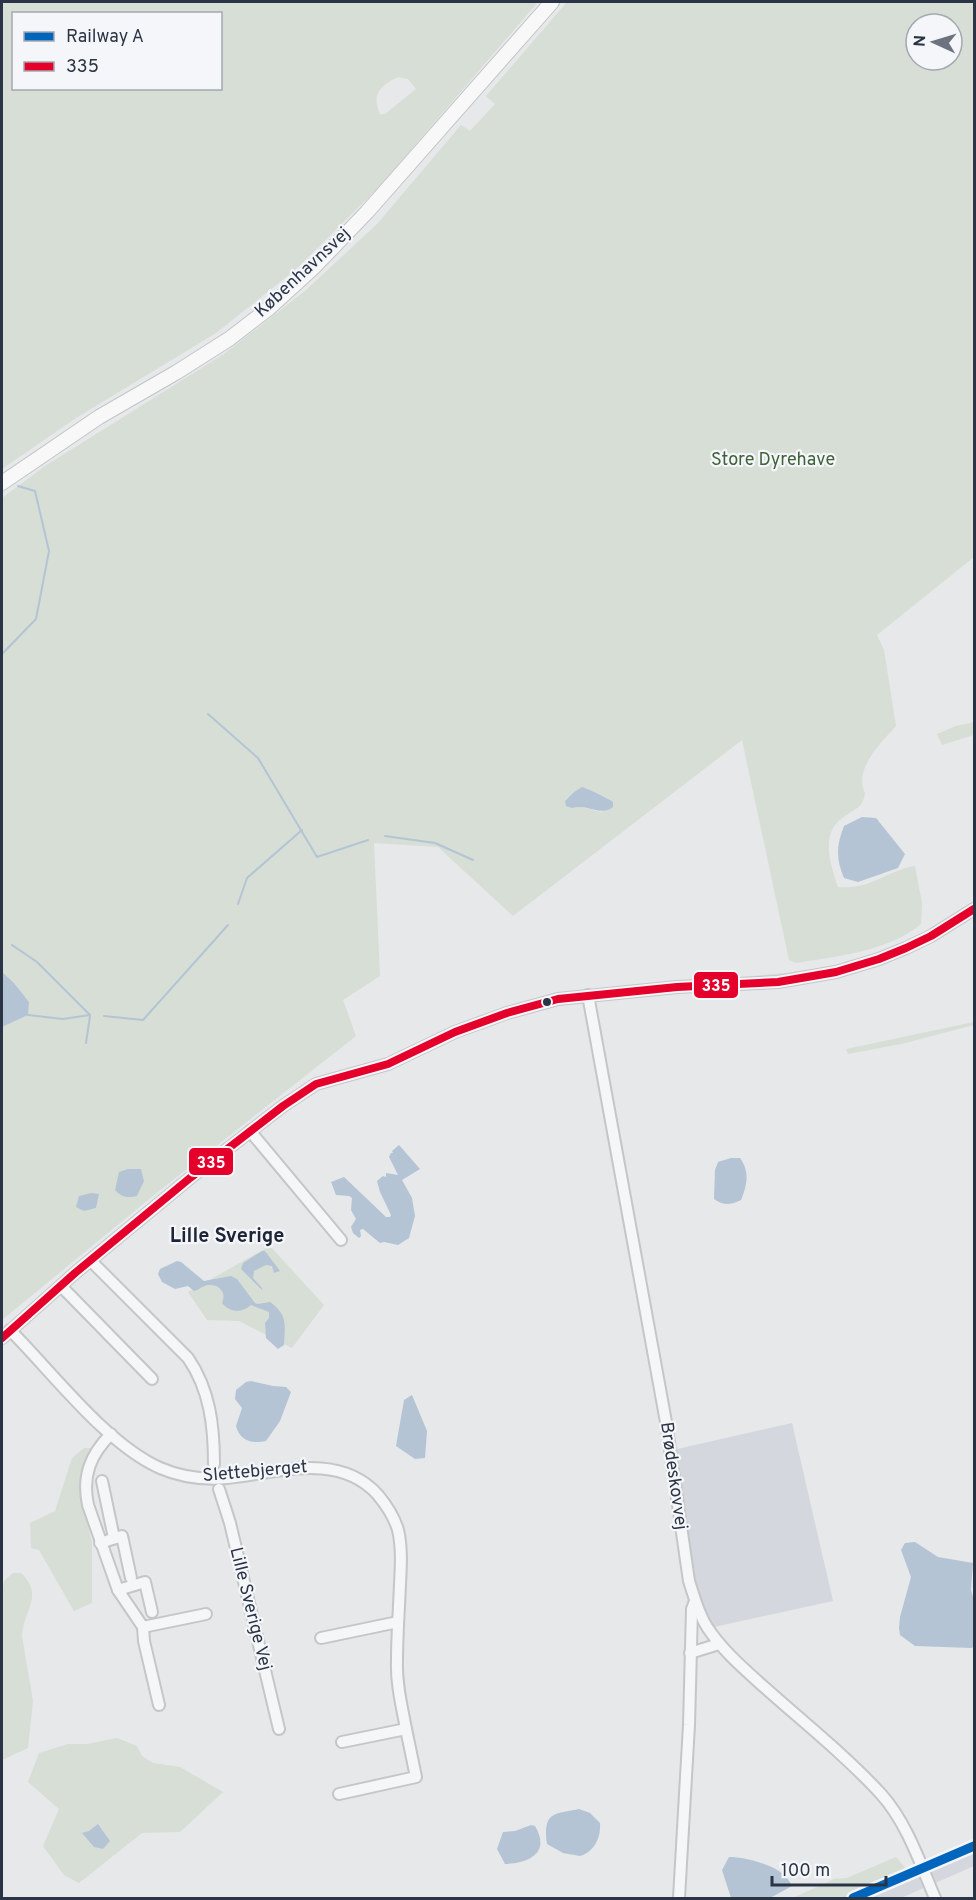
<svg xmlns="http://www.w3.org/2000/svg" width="976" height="1900" viewBox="0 0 976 1900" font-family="Overpass,sans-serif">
<rect width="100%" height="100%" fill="#e6e8ea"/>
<g fill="#d4d7dd">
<path d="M792,1423L833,1601L714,1627L698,1594L673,1450Z"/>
<path d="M974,1840V1866L901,1898H838Z"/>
</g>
<g fill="#d6ded6" fill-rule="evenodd">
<path d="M2,2H538L378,188L294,271L216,333L76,418L2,469ZM14,14H220V88H14ZM398,77L408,79L416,89L385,114H380C371,95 380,85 398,77Z"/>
<path d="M567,2H974V557L877,635L884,650L896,726C881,743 853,769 865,793C863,809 852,810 841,819C820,835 831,866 838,887C872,890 885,871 915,866L922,903L921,924C887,952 837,956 796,963L789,960L742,740L513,916L438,847L374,843L380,976L343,1000L356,1036L154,1195L2,1320V1027L28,1015L13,982L2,972V498L45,466L224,354L305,291L378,223L461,125L470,131L495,104L486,96ZM916,24H952V60H916ZM587,788C595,796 606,794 613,803L601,812L577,806L565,801L574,792Z"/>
<path d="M974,722V735L942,745L937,734L956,726Z"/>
<path d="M828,967V969L780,978L622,987L786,973Z"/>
<path d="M974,1022V1025L901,1044L848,1054L846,1049Z"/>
<path d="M270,1246L324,1305L292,1348L239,1321L207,1320L188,1292Z"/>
<path d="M84,1448H94L81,1483V1496L92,1543V1603L74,1611L39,1550L31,1548L30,1523L55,1511L72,1458Z"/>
<path d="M13,1573H21C45,1596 23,1610 22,1636L33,1701L28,1748L2,1760V1592L4,1581Z"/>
<path d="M117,1738L137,1746L142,1756L153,1763L180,1767L223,1792L180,1832L142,1833L79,1883L64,1875L43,1846L59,1809L28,1782L39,1753L68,1744H87Z"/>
<path d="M896,1857L906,1869L838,1898H793L834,1879L847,1878Z"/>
</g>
<g fill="#b4c4d5">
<path d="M582,787C586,788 610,799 613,802V807C601,817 586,803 572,808L566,806L565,801L574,792Z"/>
<path d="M862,817L876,818L905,854L898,868L858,882L844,878C836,859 836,846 844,826Z"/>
<path d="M2,972L13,982L29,1002L28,1015L2,1027Z"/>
<path d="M399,1145L420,1169L402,1180L412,1198L415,1216L409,1238L398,1245L384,1242L380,1243L363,1229L360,1230L361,1236L359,1238L353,1233L351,1227L356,1219L351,1210L352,1198L349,1196L336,1195L331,1182L344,1177L386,1217H390L391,1215L380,1192L377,1181L383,1176L386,1177V1173L398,1175L389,1157L391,1153H393L392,1151Z"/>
<path d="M731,1158H740C750,1172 747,1185 741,1200C730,1205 724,1206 714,1199L715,1170L718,1162Z"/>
<path d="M128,1169H141L144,1181L137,1196C128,1198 122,1198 115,1190L119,1172Z"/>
<path d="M91,1193L99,1194L96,1208L84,1211L76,1207L79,1196Z"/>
<path d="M262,1251H265L280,1271L274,1273L272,1266L266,1265L254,1271L253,1278L262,1288V1290L241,1269L243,1263Z"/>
<path d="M177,1261L181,1262L204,1281L231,1276L237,1279L255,1303L258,1304L270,1302C288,1315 285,1325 284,1345L278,1349L266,1338L265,1323L269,1318V1312L251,1305C242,1313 230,1313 222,1303C227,1292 219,1284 208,1285C202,1286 199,1290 194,1291L188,1286L175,1289L162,1282L158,1274L160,1269Z"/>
<path d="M251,1381L273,1386L286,1387L291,1392L280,1421L266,1441C252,1444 240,1441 236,1426L242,1408L235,1399L236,1390L246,1382Z"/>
<path d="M412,1395L427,1431L425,1458L415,1459L396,1446L404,1400Z"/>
<path d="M915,1542L938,1557L973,1563L971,1590L974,1600V1645L972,1648L915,1646L900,1635L899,1628L900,1617L911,1577L901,1550L905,1543Z"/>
<path d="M579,1809L590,1813L600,1823C601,1838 594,1852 580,1856L563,1853L547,1844C543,1813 552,1814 579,1809Z"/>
<path d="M98,1824L110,1841L103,1849L94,1847L82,1833L89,1831Z"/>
<path d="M531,1825L535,1826C551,1853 529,1863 505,1864L497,1849L503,1832L515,1831Z"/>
<path d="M729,1857C744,1857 771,1864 783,1874C787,1877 790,1882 792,1886L770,1898H731L722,1870Z"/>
</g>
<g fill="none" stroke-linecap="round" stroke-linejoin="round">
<g stroke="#b4c4d5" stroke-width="2">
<path d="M2,654L36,619L49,551L35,491L18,486"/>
<path d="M208,714L258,758L317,857L368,840"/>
<path d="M385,836L435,843L473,860"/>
<path d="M238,904L247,878L302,830"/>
<path d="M12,945L37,962L90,1015"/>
<path d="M28,1015L63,1019L90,1015"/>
<path d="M104,1016L143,1020L228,925"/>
<path d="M86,1043L90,1016"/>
</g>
<defs>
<g id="minor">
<path d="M588,995L666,1422L689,1581C694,1596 698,1613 707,1627C722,1650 743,1668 763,1686C802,1721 845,1755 881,1794C907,1823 920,1863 935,1898"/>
<path d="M250,1131L341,1240"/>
<path d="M91,1261L188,1358C210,1390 214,1426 214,1464"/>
<path d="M61,1286L152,1379"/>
<path d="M10,1330C53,1373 106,1444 160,1468C181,1477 205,1480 227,1478C276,1473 339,1451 378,1495C387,1506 394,1516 398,1530C402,1547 401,1566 400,1584C399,1610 397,1635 397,1661C396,1684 402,1707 406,1729L342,1742"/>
<path d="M2,1338L75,1273L190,1178L283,1106L316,1084L388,1064L455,1032L507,1013L558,999L677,987L778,982L836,972L879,959L906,948L931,936L974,909"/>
<path d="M111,1434C90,1455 82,1476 88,1505L118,1590L143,1627L144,1641L159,1705"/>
<path d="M102,1481L114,1538"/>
<path d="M219,1489L230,1523L279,1729"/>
<path d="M100,1543L122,1536L131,1578"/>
<path d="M118,1590L145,1582L152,1612"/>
<path d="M143,1627L206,1614"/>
<path d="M321,1638L398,1622"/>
<path d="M690,1653L719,1644"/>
<path d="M339,1794L416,1777L406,1729"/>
<path d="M679,1898L689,1725L692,1609L695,1601"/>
</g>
<path id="major" d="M2,483L99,417L177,372L229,339L268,309L315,266L367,212L552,2"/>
</defs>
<use href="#minor" stroke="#c4c6c8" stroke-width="14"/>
<use href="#major" stroke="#c2c5c8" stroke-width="16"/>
<use href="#minor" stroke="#f5f6f7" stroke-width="10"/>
<use href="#major" stroke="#f8f8f8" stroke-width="14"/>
<defs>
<path id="bus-1" d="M2,1338L75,1273L190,1178L283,1106L316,1084L388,1064L455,1032L507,1013L558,999L677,987L778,982L836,972L879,959L906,948L931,936L974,909"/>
</defs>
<use href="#bus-1" stroke="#f4f6f9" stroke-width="12"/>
<use href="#bus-1" stroke="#e4002b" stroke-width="8"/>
<defs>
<path id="rail-1" d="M853,1898L974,1846"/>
</defs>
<use href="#rail-1" stroke="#f4f6f9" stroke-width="14"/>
<use href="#rail-1" stroke="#0065bd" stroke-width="9"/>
</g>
<circle fill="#2b3445" stroke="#f4f6f9" stroke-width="2" cx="547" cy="1002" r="5"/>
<g text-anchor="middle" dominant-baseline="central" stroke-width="4.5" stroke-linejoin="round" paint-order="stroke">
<g font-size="18" fill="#2b3445" stroke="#f4f6f9">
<text transform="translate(303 273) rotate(-43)">Københavnsvej</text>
<text transform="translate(255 1472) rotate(-5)">Slettebjerget</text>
<text transform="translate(673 1476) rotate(82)">Brødeskovvej</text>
<text transform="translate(250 1609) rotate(76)">Lille Sverige Vej</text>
</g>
<g font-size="18" fill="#3f6138" stroke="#f4f6f9">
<text x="773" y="460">Store Dyrehave</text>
</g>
<g font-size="20" font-weight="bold" fill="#1d2536" stroke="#f4f6f9">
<text x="227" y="1237">Lille Sverige</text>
</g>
</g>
<g stroke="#f4f6f9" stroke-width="2">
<rect x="693" y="971" width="46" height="28" rx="6" fill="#e4002b"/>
<rect x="188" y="1147" width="46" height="29" rx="6" fill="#e4002b"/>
</g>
<g font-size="16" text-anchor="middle" font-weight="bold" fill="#fff">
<text x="716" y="991">335</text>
<text x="211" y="1168">335</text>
</g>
<rect width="976" height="1900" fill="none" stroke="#2b3445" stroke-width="6"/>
<rect x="12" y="12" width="210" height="78" fill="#f4f6f9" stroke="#a4a8b1" stroke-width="1.5"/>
<rect x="24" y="32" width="30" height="9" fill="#0065bd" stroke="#a4a8b1" stroke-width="1.5"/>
<text x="66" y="42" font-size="18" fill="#2b3445">Railway A</text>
<rect x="24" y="62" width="30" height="9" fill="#e4002b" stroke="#a4a8b1" stroke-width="1.5"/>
<text x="66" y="72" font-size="18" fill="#2b3445">335</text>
<g transform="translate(934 42) rotate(274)"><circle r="28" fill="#f4f6f9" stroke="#a4a8b1" stroke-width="1.5"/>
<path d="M0-4.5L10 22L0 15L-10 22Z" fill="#6c737f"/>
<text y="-9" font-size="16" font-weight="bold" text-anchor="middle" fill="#2b3445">N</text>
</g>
<path d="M772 1876v9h114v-9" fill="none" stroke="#2b3445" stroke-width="3"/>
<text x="781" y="1876" font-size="18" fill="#2b3445" stroke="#f4f6f9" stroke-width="4.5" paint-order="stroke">100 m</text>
</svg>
